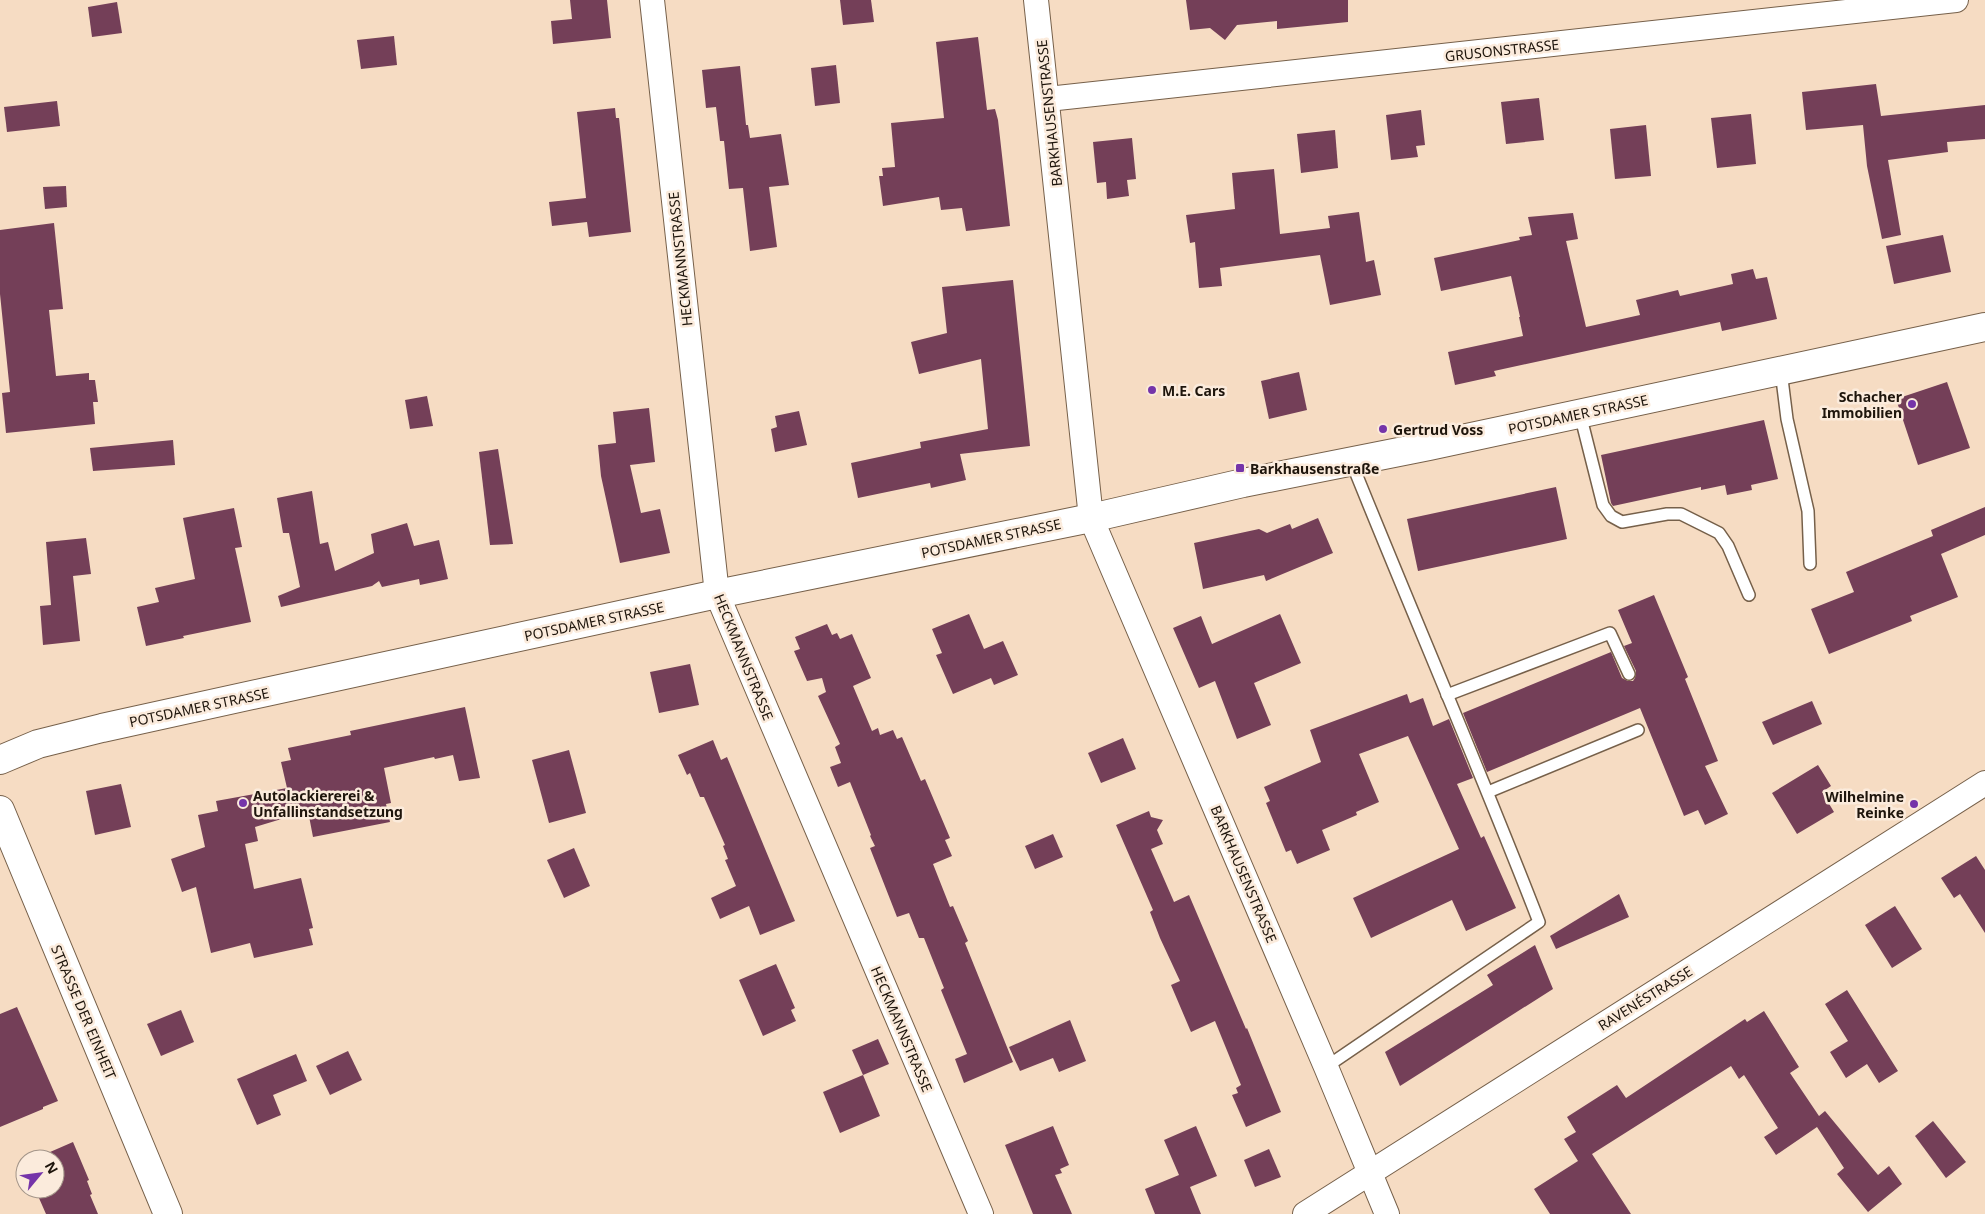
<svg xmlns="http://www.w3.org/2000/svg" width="1985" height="1214" viewBox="0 0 1985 1214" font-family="'Noto Sans',sans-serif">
<rect width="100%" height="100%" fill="#f6dcc3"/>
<g fill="#743f58">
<path d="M570,0H607L611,38L553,44L551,21L572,19Z"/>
<path d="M840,0H871L874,22L843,25Z"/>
<path d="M1186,0H1348V22L1277,29V21L1237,25L1225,40L1210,28L1190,30Z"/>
<path d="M117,2L122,33L92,37L88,7Z"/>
<path d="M394,36L397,65L361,69L357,40Z"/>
<path d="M978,37L987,110L995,109L998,120L1010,226L966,231L962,208L941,210L939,197L883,206L879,176H883L882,168L895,167L891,123L944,118L936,42Z"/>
<path d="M836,65L840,103L815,106L811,68Z"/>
<path d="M740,66L746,125H748L750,138L781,134L789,185L769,187L777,247L750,251L743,188L729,189L724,141H720L716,107L706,108L702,70Z"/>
<path d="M1876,84L1881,116L1985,105V139L1947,142L1948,152L1888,160L1901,235L1882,239L1867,166L1863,125L1806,130L1802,92Z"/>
<path d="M1539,98L1544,140L1506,144L1501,102Z"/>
<path d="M57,101L60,126L7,132L4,107Z"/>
<path d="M615,108L616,118H619L631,232L589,237L587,222L552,226L549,202L586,198L577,112Z"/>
<path d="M1421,110L1425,145L1416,146L1418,157L1391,160L1386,115Z"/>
<path d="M1751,114L1756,164L1717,168L1711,118Z"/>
<path d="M1646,125L1651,176L1615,179L1610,129Z"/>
<path d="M1335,130L1338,168L1301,173L1297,134Z"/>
<path d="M1132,138L1136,179L1127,180L1129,196L1107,199L1106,182L1097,183L1093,142Z"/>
<path d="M1274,169L1280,234L1330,228L1328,216L1359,212L1366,262L1374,260L1381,295L1330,305L1320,255L1220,268L1222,286L1199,288L1195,242L1190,243L1186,215L1235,209L1232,173Z"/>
<path d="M66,186L67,207L45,209L43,187Z"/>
<path d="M1573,213L1578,239L1566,241L1586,327L1640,315L1636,300L1678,290L1680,296L1733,284L1731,274L1753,269L1756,279L1767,277L1777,319L1722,331L1720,322L1494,371L1496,376L1455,385L1448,352L1523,336L1519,317H1520L1511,276L1441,291L1434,258L1520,240L1519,237L1532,235L1528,217Z"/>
<path d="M54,223L63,309L49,310L56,376L89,373V380H95L98,402H93L95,424L6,433L2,393L10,392L0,294V230Z"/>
<path d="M1943,235L1951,272L1894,284L1886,246Z"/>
<path d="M1013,280L1030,446L960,454L966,480L931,488L930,483L858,498L851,463L921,448L920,442L988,429L981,359L919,374L911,342L947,333L942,287Z"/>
<path d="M1299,372L1307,410L1269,419L1261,381Z"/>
<path d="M1947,382L1970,448L1918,465L1896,399Z"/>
<path d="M427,396L433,426L410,429L405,400Z"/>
<path d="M649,408L655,462L630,465L641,513L660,509L670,553L620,563L601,476L598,445L616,443L613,412Z"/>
<path d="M799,411L807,445L775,452L771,429L777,427L775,416Z"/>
<path d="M1764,420L1778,479L1751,485L1752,490L1727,495L1725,485L1701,490V487L1613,506L1611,503L1601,455Z"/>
<path d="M173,440L175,465L93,471L90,448Z"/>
<path d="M498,449L513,544L490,545L479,452Z"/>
<path d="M1556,487L1567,539L1418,571L1407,519Z"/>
<path d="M312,491L320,544L328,542L335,571L374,553L371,534L407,523L414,546L439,540L448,579L420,585L419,579L382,587L379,581L372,586L281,607L278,596L300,587L289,533H283L277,498Z"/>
<path d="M1985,507V535L1941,554L1958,597L1910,616L1912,621L1829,654L1811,609L1854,592L1846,572L1933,536L1931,530Z"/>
<path d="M234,508L242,547L235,548L251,622L183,636L184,638L146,646L137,607L159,602L155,588L195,579L183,518Z"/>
<path d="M1318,518L1333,553L1266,581L1264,575L1203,589L1194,543L1259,529L1267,533L1290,524L1292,529Z"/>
<path d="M86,538L91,574L73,576L80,641L43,645L40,606L51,605L46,542Z"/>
<path d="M1654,595L1688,677L1685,679L1718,761L1705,766L1728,814L1705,825L1698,810L1684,816L1640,708L1487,772L1463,713L1611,652L1622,678L1628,681H1633L1635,678L1636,671L1624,646L1632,643L1618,610Z"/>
<path d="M969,614L984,649L1003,641L1018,675L994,685L991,678L953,694L936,655L942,653L932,629Z"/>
<path d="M1280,614L1301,663L1254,683L1271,725L1237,739L1215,681L1199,688L1173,628L1201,616L1212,644Z"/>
<path d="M827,624L832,635L837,633L840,639L852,634L871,678L853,686L872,731L878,728L880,735L893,730L897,739L902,737L921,781L925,779L950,838L945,840L952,856L933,864L950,907L953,906L968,941L965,943L1013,1062L964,1083L955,1059L967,1054L941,990L944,988L924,938H919L909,913L897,917L870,848L875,846L870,836L871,835L850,782L838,787L830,767L841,763L835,747L840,744L818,696L826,692L822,678L807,681L794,651L800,649L795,637Z"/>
<path d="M690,664L699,705L659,713L650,672Z"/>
<path d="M1407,694L1410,703L1423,698L1433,726L1449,719L1473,778L1457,784L1481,838L1484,836L1516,908L1466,931L1452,900L1371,938L1353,898L1459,849L1408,736L1359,754L1379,802L1356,812L1357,815L1322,830L1330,850L1297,864L1291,850L1286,852L1266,803L1270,801L1264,787L1321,762L1310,730Z"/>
<path d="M1812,701L1822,724L1773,745L1762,722Z"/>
<path d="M465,707L480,778L459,781L453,755L435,759L434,757L384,768L391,803L386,804L390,822L313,837L308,811L255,827L258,841L245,844L254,889L301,878L313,928L309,929L313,945L254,958L250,943L211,953L196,887L182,892L171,859L205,847L198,815L218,811L216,801L287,788L281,762L291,760L288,748L351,735L350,731Z"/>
<path d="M1123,738L1136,769L1101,783L1088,753Z"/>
<path d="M713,740L721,760L727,757L795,921L760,935L749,906L720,919L711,898L736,886L725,860L728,859L723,846L725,845L704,797H700L690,773L687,775L678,755Z"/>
<path d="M569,750L586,813L549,823L532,760Z"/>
<path d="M1818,765L1831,786L1822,792L1834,812L1797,834L1772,793Z"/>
<path d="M121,784L131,827L95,835L86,791Z"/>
<path d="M1149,811L1151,817L1163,820L1157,830L1163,844L1151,849L1174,902L1189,895L1246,1029L1247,1028L1281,1112L1246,1127L1232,1095L1238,1093L1236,1088L1241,1085L1215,1021L1191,1032L1171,985L1180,981L1160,938L1150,912L1153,910L1116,825Z"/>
<path d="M1053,834L1063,857L1035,869L1025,846Z"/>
<path d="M574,848L590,886L564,898L547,860Z"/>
<path d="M1976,856L1985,870V933L1960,894L1954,898L1941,878Z"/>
<path d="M1619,894L1629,917L1556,949L1550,936Z"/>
<path d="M1895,906L1922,949L1892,968L1865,925Z"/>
<path d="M1535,945L1553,989L1400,1086L1385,1052L1493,985L1487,975Z"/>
<path d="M776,964L795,1008L791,1010L796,1021L763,1036L739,980Z"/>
<path d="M1847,990L1898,1071L1879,1083L1867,1064L1846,1078L1830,1052L1848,1041L1825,1004Z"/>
<path d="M17,1007L58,1101L43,1107V1109L0,1127V1014Z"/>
<path d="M181,1010L194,1042L161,1056L147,1024Z"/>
<path d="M1764,1011L1799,1067L1790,1073L1819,1116L1825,1111L1878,1175L1889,1166L1902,1184L1868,1212L1837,1174L1844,1168L1817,1127L1776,1155L1764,1137L1778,1128L1744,1075L1739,1079L1731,1066L1592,1154L1631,1214H1550L1534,1189L1578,1161L1564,1139L1576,1132L1567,1117L1617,1085L1626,1098L1745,1019L1747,1022Z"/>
<path d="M1070,1020L1086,1061L1059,1072L1053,1058L1020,1071L1009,1047Z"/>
<path d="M878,1039L889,1064L863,1075L852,1050Z"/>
<path d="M348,1051L362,1080L330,1095L316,1066Z"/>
<path d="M296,1054L307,1081L273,1095L281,1115L257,1125L237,1079Z"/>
<path d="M863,1075L880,1116L840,1133L823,1092Z"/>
<path d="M1933,1121L1966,1162L1946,1178L1915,1136Z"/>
<path d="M1053,1126L1069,1165L1060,1169L1062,1173L1055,1175L1072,1214H1033L1005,1145Z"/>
<path d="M1196,1126L1217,1176L1190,1187L1201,1214H1155L1145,1189L1179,1175L1164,1140Z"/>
<path d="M73,1142L89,1180L87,1181L92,1194L90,1195L98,1214H46L35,1189H55V1159H34Z"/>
<path d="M1269,1149L1281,1177L1255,1187L1244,1160Z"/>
</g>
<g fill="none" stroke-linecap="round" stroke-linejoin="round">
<defs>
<g id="lane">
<path d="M1781,371L1787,419L1808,511L1810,564"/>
<path d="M1580,414L1603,505L1611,516L1622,522L1667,514H1681L1719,533L1728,546L1749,595"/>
<path d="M1447,695L1610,633L1629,674"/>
<path d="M1488,792L1638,730"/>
<path d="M1326,1067L1539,922C1479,767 1413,615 1351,461"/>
</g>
<g id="street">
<path d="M652,0L717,594L981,1214"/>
<path d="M1036,0L1091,518L1326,1067L1387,1214"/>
<path d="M1048,99L1956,0"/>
<path d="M1305,1214L1985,783"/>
</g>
<g id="secondary">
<path d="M0,760L38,744L102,728L266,692L717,594L1091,518L1243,483L1429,446L1985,327"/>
<path d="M0,810L168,1214"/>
</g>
</defs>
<use href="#lane" stroke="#76604a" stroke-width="14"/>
<use href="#street" stroke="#76604a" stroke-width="26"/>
<use href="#secondary" stroke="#76604a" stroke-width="30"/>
<use href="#lane" stroke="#fff" stroke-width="11"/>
<use href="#street" stroke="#fff" stroke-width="24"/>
<use href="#secondary" stroke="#fff" stroke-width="28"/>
</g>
<g fill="#7534a9" stroke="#fbebdc" stroke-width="2">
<circle cx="1152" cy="390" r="5"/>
<circle cx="1912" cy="404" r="5"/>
<circle cx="1383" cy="429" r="5"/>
<rect x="1235" y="463" width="10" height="10" rx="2.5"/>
<circle cx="243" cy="803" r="5"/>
<circle cx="1914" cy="804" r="5"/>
</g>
<g text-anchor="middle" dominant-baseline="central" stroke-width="5" stroke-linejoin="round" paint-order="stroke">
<g font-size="14" fill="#1e150c" stroke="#fbebdc">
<text transform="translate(1502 50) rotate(-6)">GRUSONSTRASSE</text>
<text transform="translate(1049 113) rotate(-96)">BARKHAUSENSTRASSE</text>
<text transform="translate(680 259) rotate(-96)">HECKMANNSTRASSE</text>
<text transform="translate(1578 414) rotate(-12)">POTSDAMER STRASSE</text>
<text transform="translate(991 538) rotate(-12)">POTSDAMER STRASSE</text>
<text transform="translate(594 621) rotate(-12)">POTSDAMER STRASSE</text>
<text transform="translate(744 657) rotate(68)">HECKMANNSTRASSE</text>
<text transform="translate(199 707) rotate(-12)">POTSDAMER STRASSE</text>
<text transform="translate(1244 874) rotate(67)">BARKHAUSENSTRASSE</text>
<text transform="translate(1645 998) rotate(-32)">RAVENÉSTRASSE</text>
<text transform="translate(84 1012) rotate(67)">STRASSE DER EINHEIT</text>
<text transform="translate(902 1029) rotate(67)">HECKMANNSTRASSE</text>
</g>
<g font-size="14" font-weight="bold" fill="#1e150c" stroke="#fbebdc" text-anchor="start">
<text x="1162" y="390">M.E. Cars</text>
<text x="1902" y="396" text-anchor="end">Schacher<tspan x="1902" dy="16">Immobilien</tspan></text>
<text x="1393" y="429">Gertrud Voss</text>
<text x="1250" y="468">Barkhausenstraße</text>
<text x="253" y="795">Autolackiererei &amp;<tspan x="253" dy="16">Unfallinstandsetzung</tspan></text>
<text x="1904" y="796" text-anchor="end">Wilhelmine<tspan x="1904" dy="16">Reinke</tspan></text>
</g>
</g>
<g transform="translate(40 1174) rotate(61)"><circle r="24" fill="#fbebdc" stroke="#a39589"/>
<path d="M0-4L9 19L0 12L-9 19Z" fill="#7534a9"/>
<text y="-8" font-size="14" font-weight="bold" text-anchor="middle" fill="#1e150c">N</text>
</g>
</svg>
